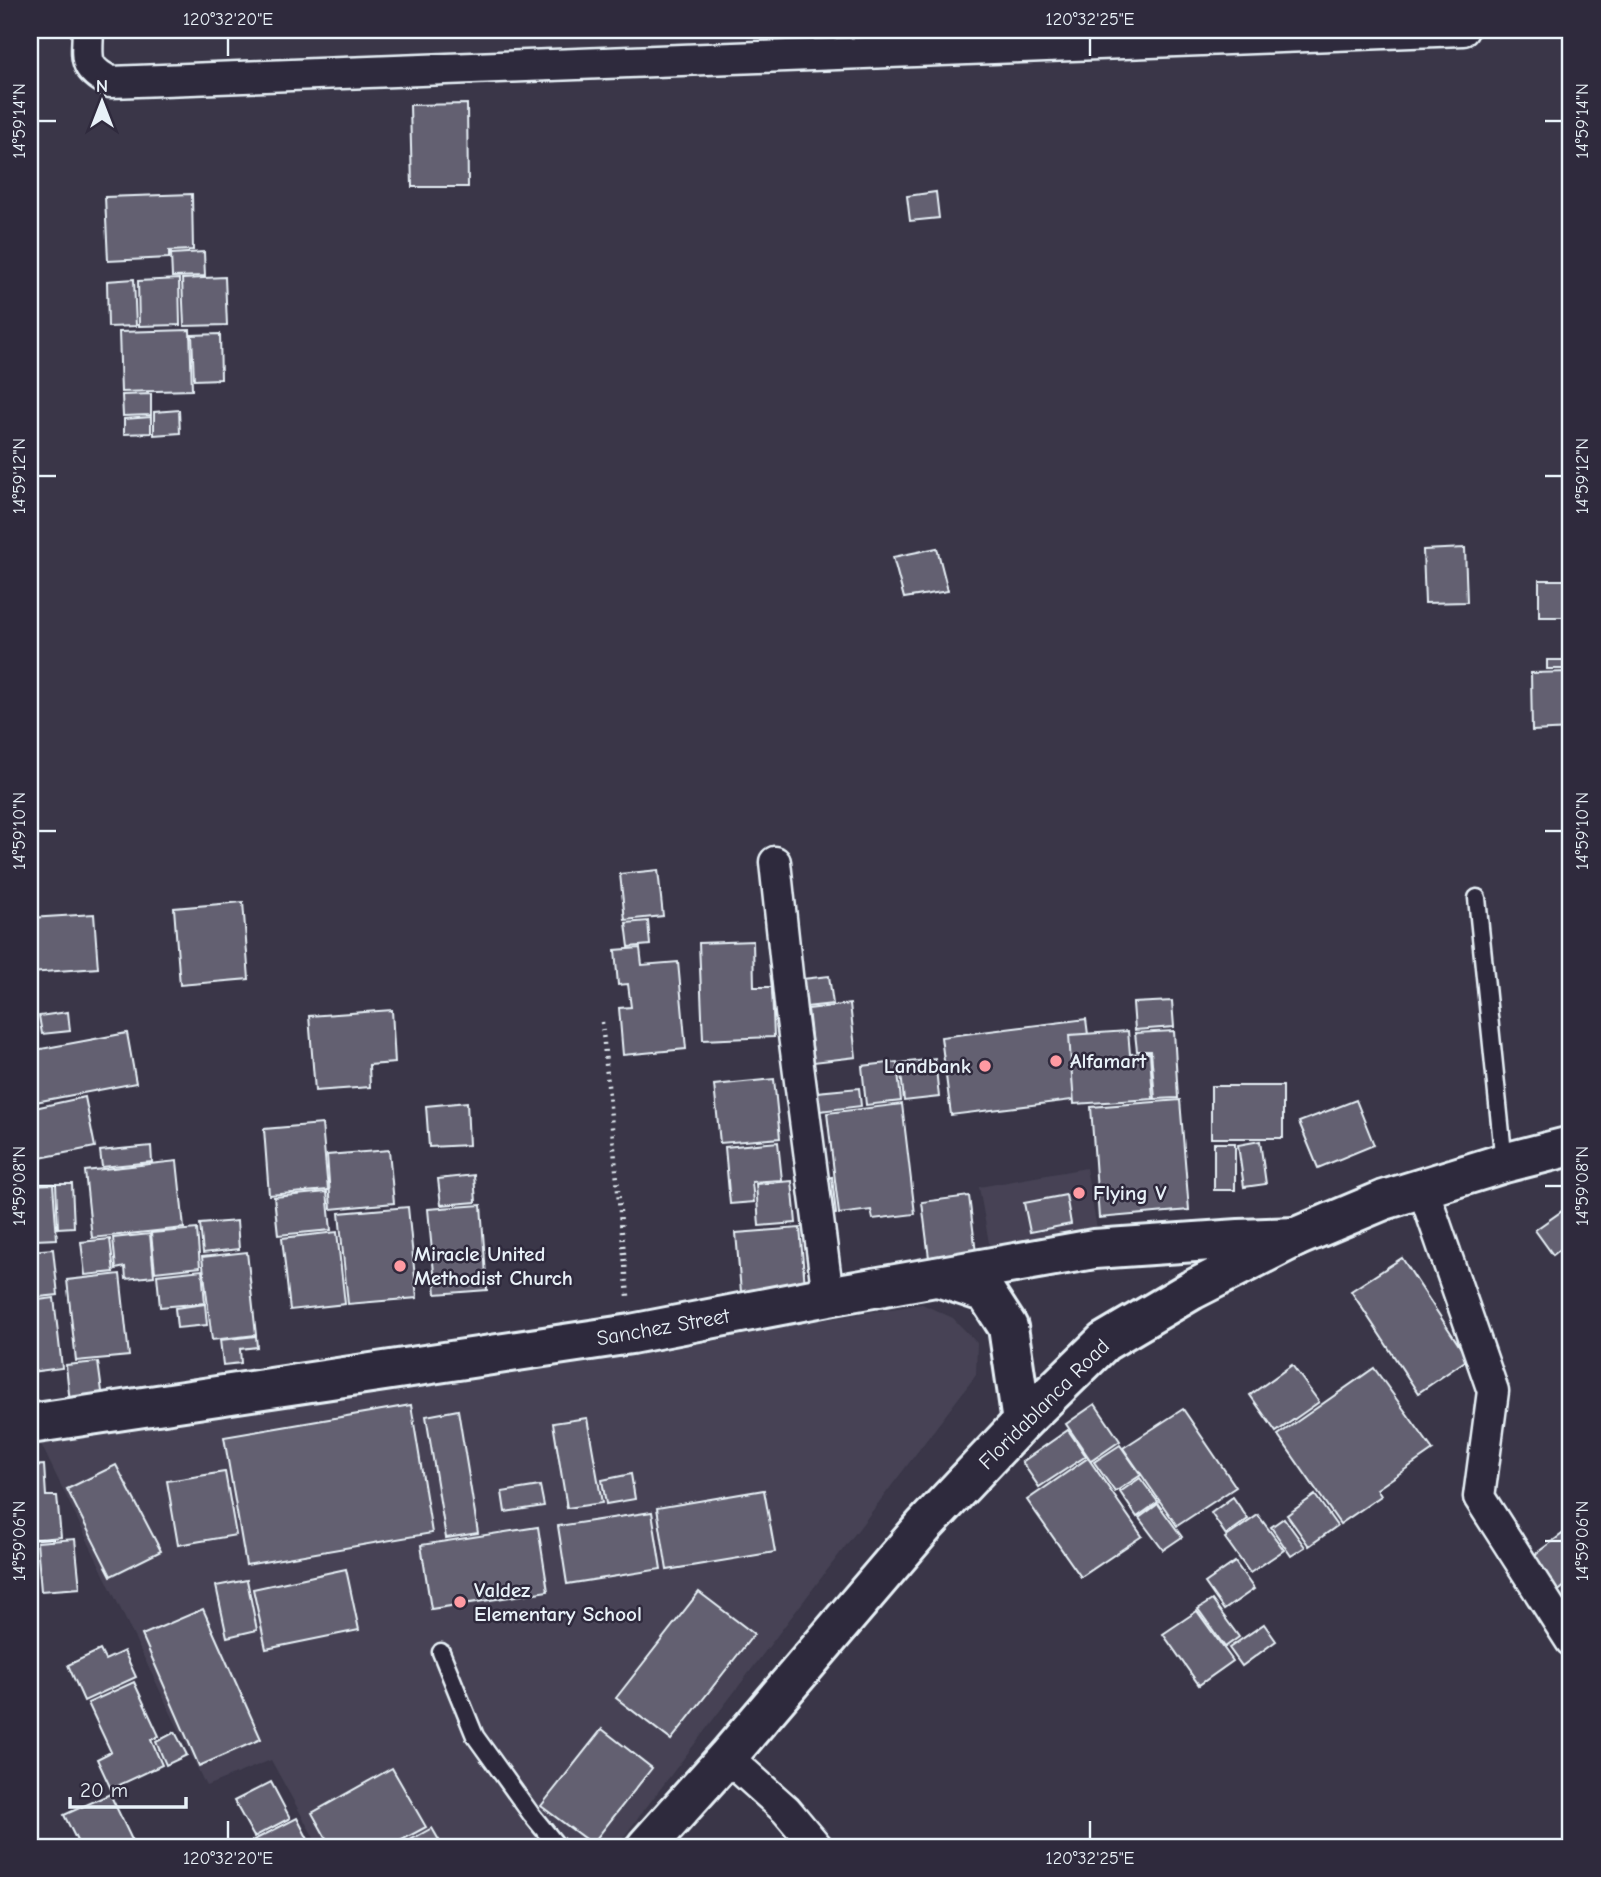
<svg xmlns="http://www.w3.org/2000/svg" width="1601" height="1877" viewBox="0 0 1601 1877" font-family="'Comic Neue',sans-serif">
<rect width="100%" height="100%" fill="#3a3648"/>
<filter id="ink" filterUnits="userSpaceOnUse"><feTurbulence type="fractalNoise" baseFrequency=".0143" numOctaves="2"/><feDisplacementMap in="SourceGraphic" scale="14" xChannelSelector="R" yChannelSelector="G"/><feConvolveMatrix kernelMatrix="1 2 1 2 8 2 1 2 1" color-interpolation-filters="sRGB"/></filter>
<g filter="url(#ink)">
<g fill="#464354">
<path d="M1086,1168L1099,1240L992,1260L979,1187Z"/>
<path d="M922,1304L953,1318L977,1343L976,1375L616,1847H319L271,1760L206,1786L41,1444Z"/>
</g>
<g fill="#636171" stroke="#e8f1f8" stroke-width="2">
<path d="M467,104L468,187H412L410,105Z"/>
<path d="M936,192L939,218L910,221L907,196Z"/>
<path d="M192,194L193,250L169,251V258L108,261L105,197Z"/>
<path d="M204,252L205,276L172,277L171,254Z"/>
<path d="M225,277L227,325L184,326L182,279Z"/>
<path d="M134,279L136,326L108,327L107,281Z"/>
<path d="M179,279L180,325L139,326L138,281Z"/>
<path d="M190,330L192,390L121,392L119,332Z"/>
<path d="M220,334L221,379L194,380L192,335Z"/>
<path d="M151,394V415L123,416L122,395Z"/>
<path d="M179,410L180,433L154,435V412Z"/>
<path d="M151,417V433L124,434V419Z"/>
<path d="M937,548L948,591L904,598L893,557Z"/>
<path d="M1465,548L1467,602L1425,603L1423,550Z"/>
<rect x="1539" y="580" width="29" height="37"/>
<rect x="1547" y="660" width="24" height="9"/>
<path d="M1571,672V729L1532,731L1531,673Z"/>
<path d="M658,870L663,916L625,920L620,874Z"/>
<path d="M243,902L249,979L180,985L174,908Z"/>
<path d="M94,914L98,968L30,973V918Z"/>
<path d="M648,921L650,945L629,947L626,923Z"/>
<path d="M753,941L754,987H772L774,1037L703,1040L699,943Z"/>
<path d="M640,948L642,965L678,962L686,1049L623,1055L619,1008L631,1007L628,984L618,985L615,950Z"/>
<path d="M829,976L833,1004L797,1008L794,980Z"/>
<path d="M1172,1001L1174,1027L1135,1030L1133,1003Z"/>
<path d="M850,1004L856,1057L814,1062L808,1009Z"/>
<path d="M392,1010L395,1063L369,1065L370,1087L315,1091L309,1016Z"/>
<path d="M68,1012L70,1031L42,1034L39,1016Z"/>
<path d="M1086,1019L1096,1097L951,1115L941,1037Z"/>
<path d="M1128,1031L1130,1054L1150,1053L1153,1099L1074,1104L1069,1035Z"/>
<path d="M1174,1031L1178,1098L1155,1099L1151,1051H1137L1135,1033Z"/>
<path d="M127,1033L136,1083L30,1103V1051Z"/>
<path d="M935,1059L939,1097L904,1101L900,1063Z"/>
<path d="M897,1062L901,1101L866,1105L862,1066Z"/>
<path d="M774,1079L780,1138L720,1143L714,1085Z"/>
<rect x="1211" y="1086" width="72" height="52"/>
<path d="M859,1088L861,1106L820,1111L817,1092Z"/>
<path d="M85,1097L95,1147L30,1160V1109Z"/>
<path d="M1180,1100L1189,1210L1099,1218L1091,1107Z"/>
<path d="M1356,1100L1374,1145L1318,1168L1299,1122Z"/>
<path d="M467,1102L469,1145L429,1147L426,1106Z"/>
<path d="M902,1104L915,1214L873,1219L871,1210L839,1214L827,1113Z"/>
<path d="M322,1124L328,1190L269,1195L264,1129Z"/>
<path d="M1260,1141L1266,1184L1244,1187L1238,1145Z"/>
<path d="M778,1142L782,1180L752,1182L754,1202L730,1204L725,1147Z"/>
<rect x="1214" y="1143" width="21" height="47"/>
<path d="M151,1146L152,1162L102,1167L100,1151Z"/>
<path d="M389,1150L394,1203L331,1209L327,1155Z"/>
<path d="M177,1161L184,1228L92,1238L85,1171Z"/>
<path d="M474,1175L476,1202L441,1205L438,1179Z"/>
<path d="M832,1177L836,1214L825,1216L820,1179Z"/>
<path d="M792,1181L796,1223L759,1226L756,1184Z"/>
<path d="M53,1184L57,1239L35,1240L32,1185Z"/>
<path d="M56,1184H72L74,1227L58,1228Z"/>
<path d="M327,1192L331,1230L278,1235L274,1197Z"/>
<path d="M1066,1195L1071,1224L1030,1232L1024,1203Z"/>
<path d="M969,1196L976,1253L929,1258L922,1202Z"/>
<path d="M481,1205L487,1290L436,1294L428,1209Z"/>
<path d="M408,1207L417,1298L348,1304L339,1213Z"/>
<path d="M1562,1211L1571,1224V1241L1553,1255L1535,1230Z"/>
<path d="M237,1221L239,1249L203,1253L200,1224Z"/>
<path d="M800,1228L805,1286L741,1292L736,1233Z"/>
<path d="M197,1229L200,1267L155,1272L151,1233Z"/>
<path d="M337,1232L345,1304L290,1310L282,1238Z"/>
<path d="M150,1234L154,1276L126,1279L125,1267L116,1269L113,1238Z"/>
<path d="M110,1239L114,1272L85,1275L81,1242Z"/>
<path d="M53,1249L58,1295L30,1298V1251Z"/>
<path d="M247,1252L256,1335L212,1340L202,1257Z"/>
<path d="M1402,1258L1468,1359L1418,1393L1351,1291Z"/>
<path d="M202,1270L205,1303L160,1307L157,1275Z"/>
<path d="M120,1274L129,1356L76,1361L67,1280Z"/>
<path d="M54,1298L62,1368L30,1372V1301Z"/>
<path d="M205,1304L207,1325L177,1328L175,1308Z"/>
<path d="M256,1336L257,1347L240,1349L241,1363L223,1365L220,1340Z"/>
<path d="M98,1362L103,1399L70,1403L66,1365Z"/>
<path d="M1292,1365L1319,1402L1276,1432L1250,1395Z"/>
<path d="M1374,1368L1433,1450L1377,1489L1381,1496L1340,1524L1278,1435Z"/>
<path d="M1095,1404L1120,1441L1091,1461L1066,1424Z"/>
<path d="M411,1405L432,1533L246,1565L224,1437Z"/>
<path d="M1183,1409L1236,1487L1177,1526L1123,1448Z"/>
<path d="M458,1410L478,1533L446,1538L426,1416Z"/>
<path d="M587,1418L602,1503L567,1508L553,1423Z"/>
<path d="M1068,1430L1086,1456L1039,1487L1022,1462Z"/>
<path d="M1120,1445L1141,1475L1115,1492L1094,1462Z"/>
<path d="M1088,1458L1142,1536L1081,1577L1027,1500Z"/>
<path d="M44,1465L46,1496H57L61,1537L30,1540V1466Z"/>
<path d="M116,1465L161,1551L111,1576L67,1489Z"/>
<path d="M225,1472L236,1535L178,1545L167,1481Z"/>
<path d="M631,1474L635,1499L606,1504L602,1480Z"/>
<path d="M1140,1478L1158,1502L1137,1517L1120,1492Z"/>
<path d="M540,1486L544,1506L505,1512L502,1492Z"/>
<path d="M764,1490L775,1552L667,1570L657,1508Z"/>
<path d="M1315,1495L1337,1526L1309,1546L1287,1515Z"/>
<path d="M1233,1497L1248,1519L1226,1535L1211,1513Z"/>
<path d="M1158,1504L1182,1537L1163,1550L1139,1518Z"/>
<path d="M652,1512L661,1569L567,1584L558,1526Z"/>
<path d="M1258,1515L1284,1550L1250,1573L1225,1538Z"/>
<path d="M1284,1518L1305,1547L1291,1556L1271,1527Z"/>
<path d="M538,1527L548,1591L431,1609L421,1545Z"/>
<path d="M1569,1529L1571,1532V1581L1556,1593L1530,1558Z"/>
<path d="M75,1539L80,1588L41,1591L37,1542Z"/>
<path d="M1235,1562L1254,1589L1224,1610L1205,1583Z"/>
<path d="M346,1569L359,1630L266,1649L253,1589Z"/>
<path d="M247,1580L257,1630L227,1637L216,1586Z"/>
<path d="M699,1592L754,1634L671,1740L616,1698Z"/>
<path d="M1212,1600L1239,1637L1225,1647L1198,1609Z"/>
<path d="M203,1609L261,1739L199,1766L142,1635Z"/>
<path d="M1197,1611L1233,1661L1199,1685L1163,1634Z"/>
<path d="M1264,1624L1276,1641L1242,1666L1229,1648Z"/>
<path d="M100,1650L105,1660L124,1651L136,1677L84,1701L68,1665Z"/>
<path d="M134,1682L159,1736L151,1740L162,1765L111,1789L97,1759L111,1752L88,1703Z"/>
<path d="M602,1729L652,1768L592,1844L541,1806Z"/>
<path d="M175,1732L187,1755L166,1765L156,1742Z"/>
<path d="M392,1768L426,1827L389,1847H331L312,1813Z"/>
<path d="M271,1782L290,1818L254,1837L234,1801Z"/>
<path d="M110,1794L133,1842L121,1847H80L64,1815Z"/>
<path d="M297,1818L312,1847H255L252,1841Z"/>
<path d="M432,1828L443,1847H407L405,1843Z"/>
</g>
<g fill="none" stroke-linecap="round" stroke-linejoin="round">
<defs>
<g id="lane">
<path d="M1477,898L1504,1163"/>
<path d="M441,1652L475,1736L531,1814L558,1847"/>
</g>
<g id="street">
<path d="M88,30C87,59 83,68 111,82L1463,30"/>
<path d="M775,862L791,1012L828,1296"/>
<path d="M1422,1186L1493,1391L1479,1497L1571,1641"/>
<path d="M727,1757L786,1810L817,1847"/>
</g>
<g id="secondary">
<path d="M938,1277L986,1293L1008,1327L1022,1422"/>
<path d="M30,1424L631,1334L828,1296L1094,1249L1239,1239L1296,1237"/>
</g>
<path id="primary" d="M646,1847L727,1757L924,1526L1022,1422L1104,1342L1192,1290L1296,1237L1384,1200L1504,1163L1571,1146"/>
</defs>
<use href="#lane" stroke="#e8f1f8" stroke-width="21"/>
<use href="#street" stroke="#e8f1f8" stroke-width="35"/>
<use href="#secondary" stroke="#e8f1f8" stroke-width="44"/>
<use href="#primary" stroke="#e8f1f8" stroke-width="44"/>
<path stroke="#e8f1f8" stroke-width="4.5" stroke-dasharray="2 5" stroke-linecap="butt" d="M602,1022L628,1296"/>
<use href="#lane" stroke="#2f2a3d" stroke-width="16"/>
<use href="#street" stroke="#2f2a3d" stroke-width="30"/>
<use href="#secondary" stroke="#2f2a3d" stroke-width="38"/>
<use href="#primary" stroke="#2f2a3d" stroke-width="38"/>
</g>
</g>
<path fill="none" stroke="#e8f1f8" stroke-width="2.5" d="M228,38V56M1090,38V56M38,121H56M1545,121H1562M38,476H56M1545,476H1562M38,831H56M1545,831H1562M38,1186H56M1545,1186H1562M38,1541H56M1545,1541H1562M228,1821V1839M1090,1821V1839"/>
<g fill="#ff9aa2" stroke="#2f2a3d" stroke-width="2.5">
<circle cx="1056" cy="1061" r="7"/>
<circle cx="985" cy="1066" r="7"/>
<circle cx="1079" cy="1193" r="7"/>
<circle cx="400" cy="1266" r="7"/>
<circle cx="460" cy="1602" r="7"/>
</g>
<g text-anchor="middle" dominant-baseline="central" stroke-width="5" stroke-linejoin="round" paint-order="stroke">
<g font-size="21" font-weight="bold" fill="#e8f1f8" stroke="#2f2a3d" text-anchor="start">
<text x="1070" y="1061">Alfamart</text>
<text x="971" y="1066" text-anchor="end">Landbank</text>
<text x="1093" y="1193">Flying V</text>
<text x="414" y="1254">Miracle United<tspan x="414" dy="24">Methodist Church</tspan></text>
<text x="474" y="1590">Valdez<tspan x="474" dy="24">Elementary School</tspan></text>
</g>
<g font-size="21" fill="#e8f1f8" stroke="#2f2a3d">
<text transform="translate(663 1327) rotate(-10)">Sanchez Street</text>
<text transform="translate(1044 1404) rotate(-45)">Floridablanca Road</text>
</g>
</g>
<rect width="1601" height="1877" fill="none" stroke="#2f2a3d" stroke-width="77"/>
<g transform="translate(102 102)" stroke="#2f2a3d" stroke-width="5" paint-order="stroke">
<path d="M0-5L12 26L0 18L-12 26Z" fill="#e8f1f8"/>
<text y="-10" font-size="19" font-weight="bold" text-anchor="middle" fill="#e8f1f8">N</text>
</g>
<path d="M70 1797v10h116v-10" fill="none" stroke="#e8f1f8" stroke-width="3.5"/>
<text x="80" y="1797" font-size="21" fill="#e8f1f8" stroke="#2f2a3d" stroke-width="5" paint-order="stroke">20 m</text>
<rect x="38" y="38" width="1524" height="1801" fill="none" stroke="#e8f1f8" stroke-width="2.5"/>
<g font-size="18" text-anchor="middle" fill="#e8f1f8">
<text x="228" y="25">120°32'20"E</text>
<text x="1090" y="25">120°32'25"E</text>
<text transform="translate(19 121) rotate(-90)" y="6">14°59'14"N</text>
<text transform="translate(1582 121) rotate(-90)" y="6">14°59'14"N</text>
<text transform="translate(19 476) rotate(-90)" y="6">14°59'12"N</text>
<text transform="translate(1582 476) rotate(-90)" y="6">14°59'12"N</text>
<text transform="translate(19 831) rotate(-90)" y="6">14°59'10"N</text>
<text transform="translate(1582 831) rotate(-90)" y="6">14°59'10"N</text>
<text transform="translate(19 1186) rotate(-90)" y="6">14°59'08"N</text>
<text transform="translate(1582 1186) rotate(-90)" y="6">14°59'08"N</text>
<text transform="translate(19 1541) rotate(-90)" y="6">14°59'06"N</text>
<text transform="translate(1582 1541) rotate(-90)" y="6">14°59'06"N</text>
<text x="228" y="1864">120°32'20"E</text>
<text x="1090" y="1864">120°32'25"E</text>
</g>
</svg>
